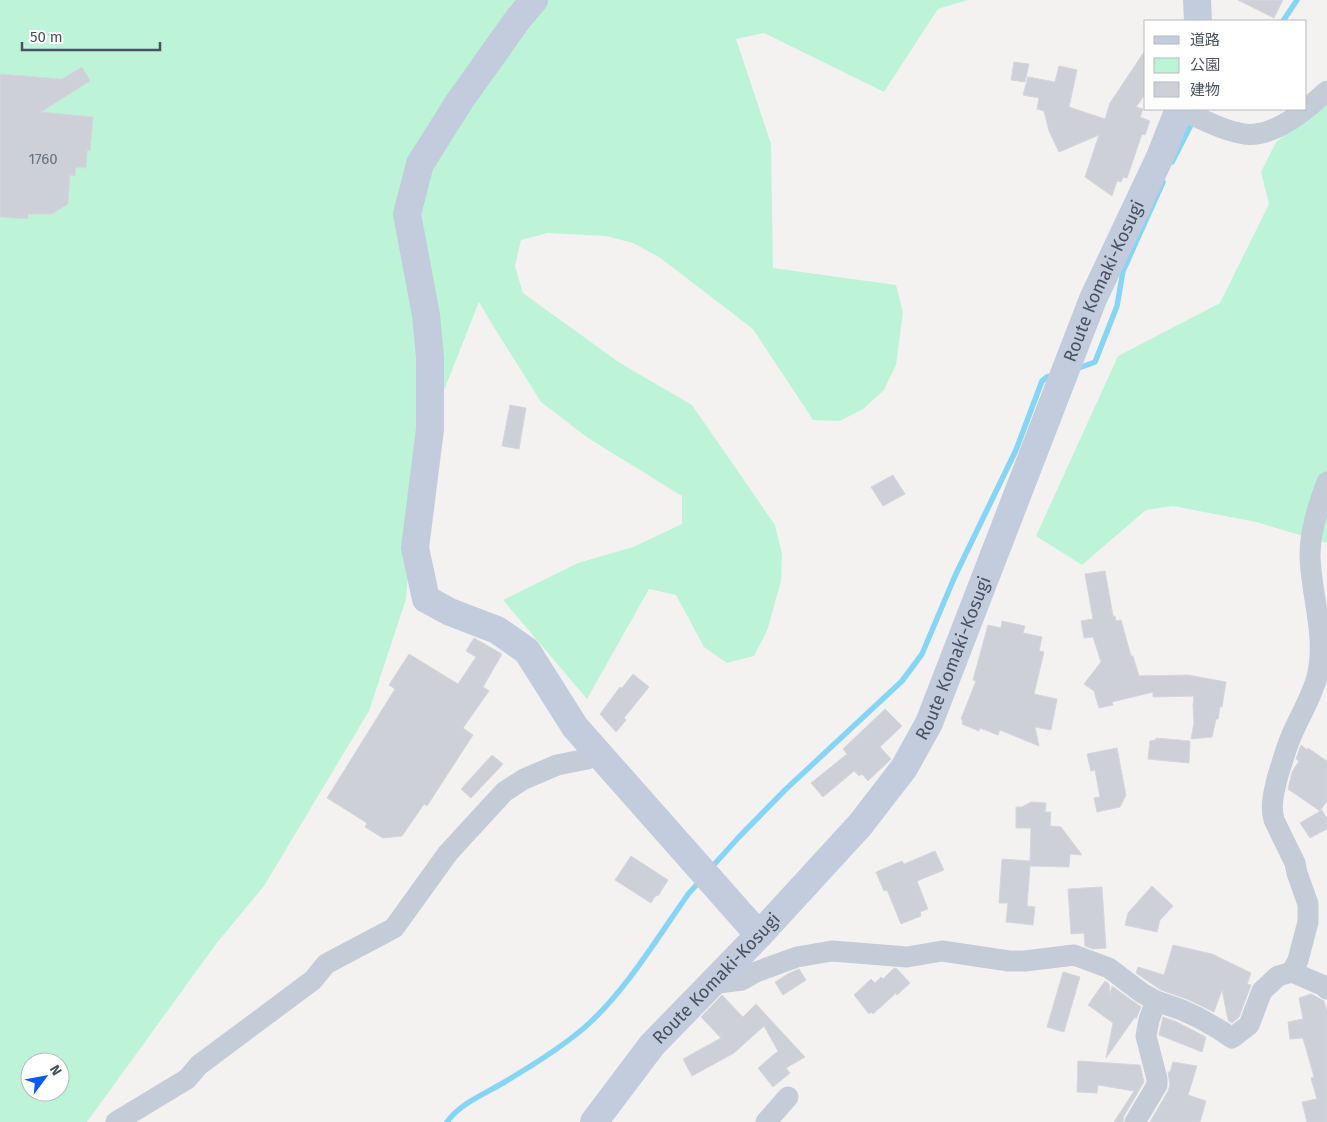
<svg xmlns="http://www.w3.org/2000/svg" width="1327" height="1122" viewBox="0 0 1327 1122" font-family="'Fira Sans','Noto Sans JP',sans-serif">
<rect width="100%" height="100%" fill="#f4f2f1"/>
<g fill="#bdf4d8" fill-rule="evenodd">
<path d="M0,0H968L938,9L884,92L764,33L736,39L771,144L773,268L896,285L903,312L896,365L884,390L863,409L840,421L813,420L753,329L659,257L633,243L606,236L548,233L521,240L515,266L523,293L620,363L692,405L775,525L782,554L781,581L767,631L754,656L727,663L704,647L676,595L649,589L587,699L503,600L578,563L633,547L682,524V496L588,438L541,402L490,321L479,302L418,456L406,599L369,711L264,886L216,944L87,1122H0ZM30,1062H60V1092H30Z"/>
<path d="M1327,103V543L1256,522L1173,506L1146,510L1082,565L1036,536L1118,356L1220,303L1269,204L1261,172L1276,142Z"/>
</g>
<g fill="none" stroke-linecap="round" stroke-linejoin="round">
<g stroke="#86d4f6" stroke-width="5.5">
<path d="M1283,21L1297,0"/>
<path d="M1172,162L1194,119"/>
<path d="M1076,369L1095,362L1117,306L1123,271L1163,182"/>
<path d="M710,869L739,837L785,790L902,681L922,654L955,576L1016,450L1042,381L1047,377L1055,375"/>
<path d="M447,1122C460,1104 484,1094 503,1083C531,1066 559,1049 584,1028C626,991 657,938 689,893L701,880"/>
</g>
</g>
<g fill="#cdd0d7" stroke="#d5d7dd">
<path d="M1238,0H1283L1274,18Z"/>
<path d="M1146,49V93L1136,107L1143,109L1140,117L1150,121L1145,135L1142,134L1127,178L1123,177L1121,182L1117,181L1112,196L1085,177L1099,135L1059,152L1049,131L1044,111L1037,109L1039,98L1023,95L1028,77L1055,82L1059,66L1077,70L1069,107L1105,119L1110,103Z"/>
<path d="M1014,62L1029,64L1025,82L1011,80Z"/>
<path d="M82,67L90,81L41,112L93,117L90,151H87L86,168L76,167L75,176L70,175L68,204L52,214H28V219L0,217V74L62,79Z"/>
<path d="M510,405L526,408L519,449L502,446Z"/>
<path d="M893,475L905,494L883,506L871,487Z"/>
<path d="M1105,571L1113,616H1115L1116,621L1121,620L1131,656H1133L1139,676L1188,675L1226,682L1222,707H1220L1218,719H1216L1212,737L1191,739L1194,723L1193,706L1194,696L1153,697V692L1112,702L1113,705L1099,708L1094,691L1084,684L1101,662L1093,637L1084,638L1081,621L1093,619L1085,574Z"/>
<path d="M1002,621L1025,626L1023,633L1042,637L1039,651L1044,652L1034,694L1057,699L1051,730L1035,727L1039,746L1000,730L998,735L980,728L979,731L962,724L963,720L961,719L976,681L973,680L988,625L1001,628Z"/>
<path d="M474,638L502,654L483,687L489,691L463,728L473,735L427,806L424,804L402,836L383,838L365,827L367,823L327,798L395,689L389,685L409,654L458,684L476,657L466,651Z"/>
<path d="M633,674L649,687L624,718L626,720L616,732L600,714L620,687L622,688Z"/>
<path d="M885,709L902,726L880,747L891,759L868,781L862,774L859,776L854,771L823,797L811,783L847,754L843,749Z"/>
<path d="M1156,738L1190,741L1189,763L1148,759L1150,741L1156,740Z"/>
<path d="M1301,745L1307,750L1308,748L1327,761V801L1320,811L1288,789L1292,772L1299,761L1296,759Z"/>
<path d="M1117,748L1126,795L1120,807L1097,812L1094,798L1100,797L1095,770L1091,771L1087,754Z"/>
<path d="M492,755L503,764L471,798L461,789Z"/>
<path d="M1031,802L1046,803L1045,812H1051L1050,826L1061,827L1082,855L1070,854L1069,867L1030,866L1027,906L1035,907L1033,925L1006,922L1008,903H999L1002,859L1030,861L1031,828H1016V807H1022Z"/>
<path d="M1322,810L1327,819V829L1310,838L1300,823Z"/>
<path d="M935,851L944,870L917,881L928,909L920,912L921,916L901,924L887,890L884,891L876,872L902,861L904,864Z"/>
<path d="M631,856L668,880L658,896L656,895L651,903L615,880Z"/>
<path d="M1152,886L1173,906L1160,920L1157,932L1125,925L1128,913Z"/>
<path d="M1102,887L1106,948L1093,949L1085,946L1084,933L1071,934L1068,889Z"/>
<path d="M1173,945L1212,954L1251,973L1247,984L1251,985L1239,1017L1232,1023L1228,1020L1222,990L1214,1012L1187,999L1161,990L1136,973L1138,967L1164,975Z"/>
<path d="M894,968L897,969L910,983L897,995L896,993L873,1014L871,1012L869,1014L854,995L871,979L875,983L881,977L883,979Z"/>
<path d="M799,969L806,980L783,995L775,982L788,974Z"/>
<path d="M1063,972L1080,977L1064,1032L1047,1027Z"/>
<path d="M1105,981L1109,984L1110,994L1112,986L1141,1007L1136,1019L1135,1017L1106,1058L1113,1023L1088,1005Z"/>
<path d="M1311,994L1324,1001L1327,1012V1122H1307L1302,1102L1317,1099L1311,1078L1314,1077L1303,1038L1290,1039L1288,1022L1303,1019L1299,998Z"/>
<path d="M722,995L743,1017L756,1004L805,1057L786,1068L790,1073L773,1087L758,1068L778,1051L764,1026L734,1053L692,1076L683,1059L721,1038L701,1017Z"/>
<path d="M1163,1017L1177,1022L1206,1037L1202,1052L1159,1035Z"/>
<path d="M1078,1061L1140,1065L1144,1082L1124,1116L1123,1122H1114L1134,1091L1098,1085L1097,1093L1077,1092Z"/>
<path d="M1173,1062L1197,1066L1188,1095L1206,1101L1200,1122H1150L1168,1091L1170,1085L1168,1072H1170Z"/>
</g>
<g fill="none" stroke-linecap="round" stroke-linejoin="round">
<g stroke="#c4ccd7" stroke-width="21">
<path d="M1179,109C1200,118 1221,130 1244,134C1274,138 1306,110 1327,91"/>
<path d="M1292,972L1298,960L1308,922V904L1297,873L1295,863L1274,820C1270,806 1274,792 1277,779C1282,763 1286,747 1293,732C1301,714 1312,696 1317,677C1327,636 1311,596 1310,556C1310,531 1318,506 1327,482"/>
<path d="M710,984L742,980L756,972L797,957L832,951L907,957L942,951L1009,961H1025L1074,955L1109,968L1142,993L1156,1001L1182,1010L1199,1018L1220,1030L1232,1038L1249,1025L1262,991L1278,976L1292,972L1324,986L1327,989"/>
<path d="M116,1122L187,1079L199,1065L313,980L326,964L394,928L448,853L504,792L524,779L557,765L587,759L598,753"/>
<path d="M766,1122L788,1097"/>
<path d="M1135,1122L1157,1085V1079L1146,1036L1149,1020L1156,1001"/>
</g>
<g stroke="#c3ccdc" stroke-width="28">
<path d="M534,0L518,19L459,102L420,164L407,214L426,315L430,357V429L415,548L426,599L450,612L497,630L527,651L575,727L759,935"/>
<path d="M1197,0L1198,21"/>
<path id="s1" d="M594,1122L652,1045L759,935L860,825L904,768L929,723L1093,299L1160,157L1179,109"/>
</g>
</g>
<g text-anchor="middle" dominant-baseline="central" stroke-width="5" stroke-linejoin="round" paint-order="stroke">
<g font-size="15" fill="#68727e">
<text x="43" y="159">1760</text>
</g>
<g font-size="18" fill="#475261" stroke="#fff">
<text stroke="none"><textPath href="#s1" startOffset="998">Route Komaki-Kosugi</textPath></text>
<text stroke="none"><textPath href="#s1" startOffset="592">Route Komaki-Kosugi</textPath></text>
<text stroke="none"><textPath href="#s1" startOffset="189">Route Komaki-Kosugi</textPath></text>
</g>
</g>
<rect x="1144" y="20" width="162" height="90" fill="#ffffff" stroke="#b5bac0"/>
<rect x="1154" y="36" width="25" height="8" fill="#c3ccdc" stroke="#b5bac0"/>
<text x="1190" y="45" font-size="15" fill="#475261">道路</text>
<rect x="1154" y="58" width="25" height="15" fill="#bdf4d8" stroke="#b5bac0"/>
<text x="1190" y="70" font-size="15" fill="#475261">公園</text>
<rect x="1154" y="82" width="25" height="15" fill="#cdd0d7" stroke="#b5bac0"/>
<text x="1190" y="95" font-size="15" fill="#475261">建物</text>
<g transform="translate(45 1077) rotate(58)"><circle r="24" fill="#ffffff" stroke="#b5bac0"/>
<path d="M0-4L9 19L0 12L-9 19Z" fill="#065af9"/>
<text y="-8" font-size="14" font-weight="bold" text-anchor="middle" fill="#475261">N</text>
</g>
<path d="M22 42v8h138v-8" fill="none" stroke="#475261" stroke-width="2.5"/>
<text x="30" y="42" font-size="15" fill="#475261" stroke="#ffffff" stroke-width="4" paint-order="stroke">50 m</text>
</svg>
